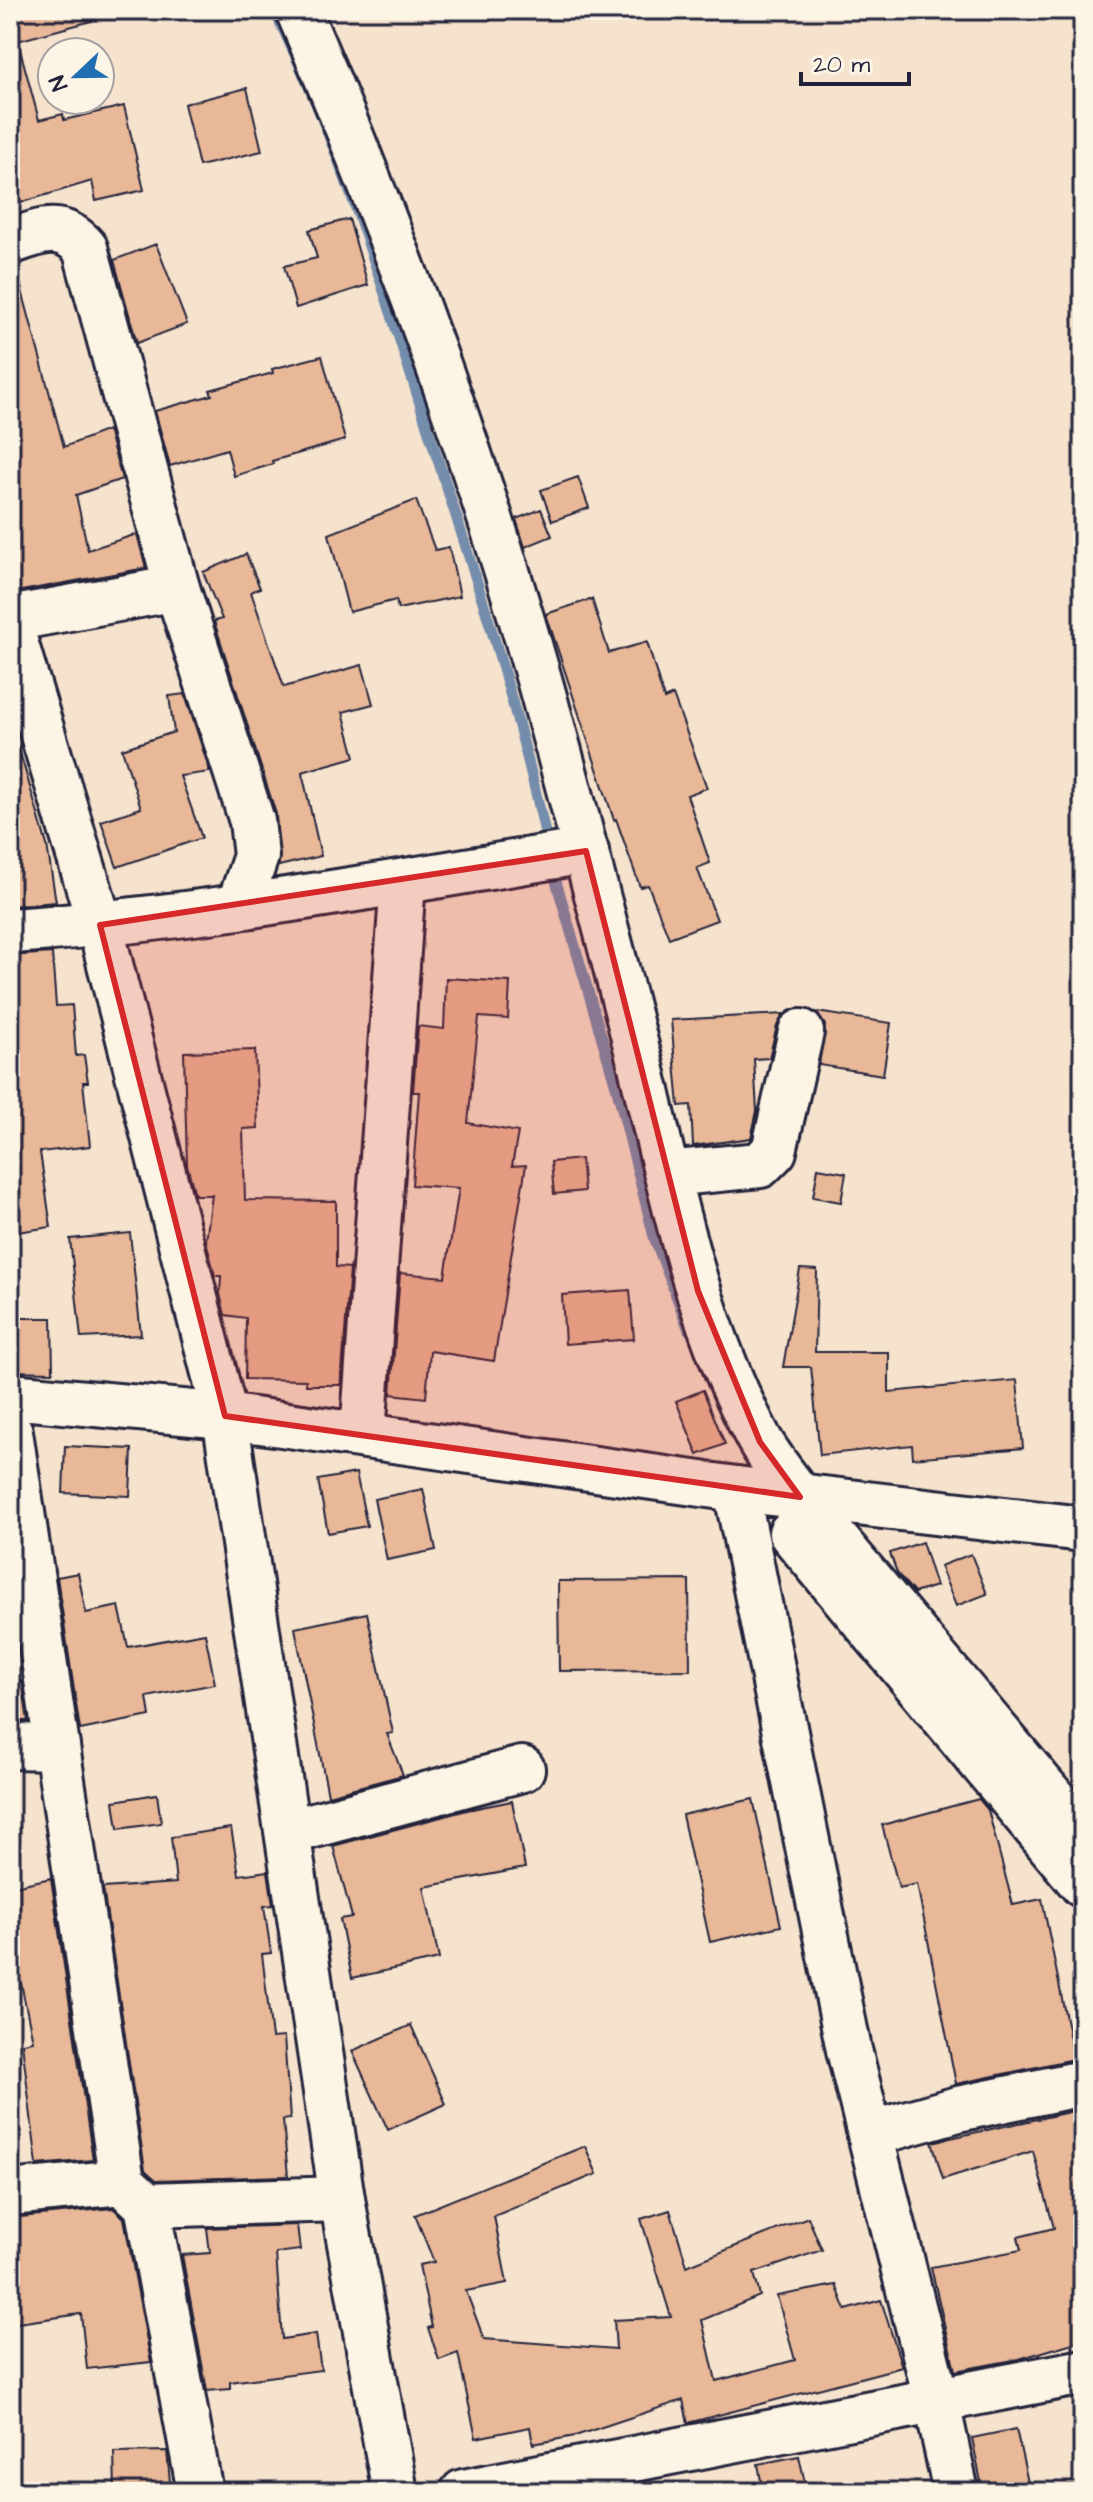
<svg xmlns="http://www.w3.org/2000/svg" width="1093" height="2502" viewBox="0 0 1093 2502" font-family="'Architects Daughter',sans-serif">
<rect width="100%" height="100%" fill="#f6e3ce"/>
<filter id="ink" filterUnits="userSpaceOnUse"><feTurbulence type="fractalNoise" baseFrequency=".0125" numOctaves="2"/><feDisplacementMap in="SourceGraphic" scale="16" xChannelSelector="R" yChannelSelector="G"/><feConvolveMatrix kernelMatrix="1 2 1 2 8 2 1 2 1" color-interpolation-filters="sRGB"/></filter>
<g filter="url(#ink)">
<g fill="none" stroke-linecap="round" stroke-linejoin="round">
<g stroke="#758dac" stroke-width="11">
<path d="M274,10C339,142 383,286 427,426C472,565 518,704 548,847"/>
<path d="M551,864L619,1097L654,1237L689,1330"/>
</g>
</g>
<g fill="#e8b898" stroke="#22223b" stroke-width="2">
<path d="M10,10H98L99,19L10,43Z"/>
<path d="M19,46L39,120L63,114L64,120L124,106L144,190L96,201L92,181L10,206V47Z"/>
<path d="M247,88L262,151L199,166L184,104Z"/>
<path d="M349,219L368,285L296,308L284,266L317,258L309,230Z"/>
<path d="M156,244L187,324L137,343L114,260Z"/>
<path d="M20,283L64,447L108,430L122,479L76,495L88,550L137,534L146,568L16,592L10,570V284Z"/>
<path d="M322,356L345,440L272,461L273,464L234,476L227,449L170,466L155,411L212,395L210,390L273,373L272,369Z"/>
<path d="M578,477L589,508L552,521L541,490Z"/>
<path d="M416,500L435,550L449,547L460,596L398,609L396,600L349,612L329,534Z"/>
<path d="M541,509L552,536L525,547L516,519Z"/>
<path d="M246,554L260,588L251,592L284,687L362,665L373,704L343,712L355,757L302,772L321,856L279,866L276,814L214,621L222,619L203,572Z"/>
<path d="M592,599L609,653L647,642L664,699L673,695L707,788L687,795L710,863L697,868L717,920L669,938L648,885L640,887L616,819L614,820L546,614Z"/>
<path d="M185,694L210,772L180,776L202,838L117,867L101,821L141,808L122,749L174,732L169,696Z"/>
<path d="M18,746L47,845L56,902L10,906V747Z"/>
<path d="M52,953L56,1006L72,1005L76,1056L84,1055L88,1082H83L90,1146L40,1152L51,1227L10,1233V956Z"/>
<path d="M446,978L510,982L508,1019L479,1017L468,1123L518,1132L512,1166L526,1165L494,1361L430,1351L426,1398L391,1394L400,1273L445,1277L459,1188L412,1185L419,1092H413L418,1026L444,1029Z"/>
<path d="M816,1012L891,1023L883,1075L819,1065L825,1025Z"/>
<path d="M784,1014L777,1026L769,1058L754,1059L757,1111L751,1138L693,1146L691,1105L679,1106L671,1020Z"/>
<path d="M255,1050L258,1128L243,1129L245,1200L336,1201V1267L350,1268L341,1385H306V1380L245,1379L246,1318L225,1315L220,1294L221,1276H215L206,1241L212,1195H195L187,1165L184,1052Z"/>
<path d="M581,1159L584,1191L554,1194L551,1162Z"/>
<path d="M818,1168L846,1173L841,1202L813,1197Z"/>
<path d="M130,1233L141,1335L81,1338L70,1239Z"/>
<path d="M800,1269L817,1270L815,1352H889V1392L1017,1380L1023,1448L913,1458L912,1445L820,1455L811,1367H783Z"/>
<path d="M630,1290L634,1339L565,1344L562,1295Z"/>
<path d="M10,1318H52L53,1372L10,1371Z"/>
<path d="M703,1390L725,1444L698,1455L676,1401Z"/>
<path d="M65,1446L132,1449L130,1496L63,1493Z"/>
<path d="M356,1473L367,1526L328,1533L318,1480Z"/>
<path d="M423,1489L436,1550L387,1560L374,1499Z"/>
<path d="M922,1542L936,1586L914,1593L897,1573L890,1553Z"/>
<path d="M971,1554L987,1594L956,1606L940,1566Z"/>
<path d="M78,1573L86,1613L119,1606L128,1647L205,1633L215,1684L147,1697L150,1716L80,1730L57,1577Z"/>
<path d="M689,1580L690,1670L559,1671L558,1581Z"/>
<path d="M367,1613L393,1733L387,1734L403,1775L328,1795L295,1628Z"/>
<path d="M10,1680L22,1681L28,1721H10Z"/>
<path d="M157,1794L161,1823L118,1829L114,1801Z"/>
<path d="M753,1799L781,1926L710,1942L682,1815Z"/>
<path d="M979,1799L988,1810L1013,1905L1042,1899L1074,2059L956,2084L917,1884L899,1888L882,1825Z"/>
<path d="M512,1801L525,1868L424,1887L439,1959L352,1978L340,1919L352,1917L333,1846L467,1810Z"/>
<path d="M231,1828L239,1875L268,1871L273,1905L264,1906L271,1953L262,1954L272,2038L284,2037L290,2119L283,2120L288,2176L156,2180L145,2170L103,1888L176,1883L171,1837Z"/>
<path d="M51,1878L93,2160L37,2165L22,2043L33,2041L21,1983L10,1984V1887Z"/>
<path d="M411,2025L446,2104L388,2130L352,2051Z"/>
<path d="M1083,2109V2340L1019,2359L955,2371L931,2267L1021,2250L1018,2237L1054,2228L1033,2151L943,2179L932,2142Z"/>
<path d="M585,2146L597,2174L494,2216L507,2283L466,2291L484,2339L616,2349L614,2320L671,2317L641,2219L670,2210L687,2266L808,2217L822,2250L754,2273L760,2296L702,2320L716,2381L795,2360L777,2296L836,2285L846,2310L881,2300L902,2367L688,2423L683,2400L575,2436L533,2444L530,2427L476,2438L458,2353L439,2360L428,2328L432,2327L419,2265L434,2262L415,2215Z"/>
<path d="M113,2208L124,2218L151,2362L87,2369L81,2314L10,2324V2218Z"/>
<path d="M297,2225L300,2250L276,2253L282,2339L316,2334L321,2370L230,2382V2389L207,2391L182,2255L210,2253L207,2228Z"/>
<path d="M1016,2429L1029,2487L983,2492L972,2438Z"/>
<path d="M167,2451L171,2492H115L114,2452Z"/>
<path d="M799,2456L807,2492H763L758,2464Z"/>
</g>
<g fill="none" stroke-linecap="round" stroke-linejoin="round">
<defs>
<g id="minor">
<path d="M298,10C400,245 492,501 558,748C586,853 614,957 640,1062C671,1190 696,1321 759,1439C770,1459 786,1478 800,1497L1083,1834"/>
<path d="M10,242C41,231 61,221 85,248L177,588"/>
<path d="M10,619L177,588L252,821L256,856L239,906"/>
<path d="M10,625L100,925L225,1416L342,2199L395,2492"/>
<path d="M10,931C203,919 395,882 586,851"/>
<path d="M667,1174L760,1165L774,1151L801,1032"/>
<path d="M10,1396L225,1416L736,1489L1083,1529"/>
<path d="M10,1432L122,2182"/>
<path d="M363,1434L403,882"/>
<path d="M736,1489L849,2050L936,2398L956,2492"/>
<path d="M791,1533L1083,1885"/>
<path d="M10,1746L57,1747"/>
<path d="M288,1832L522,1769"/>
<path d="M870,2134L958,2109L1083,2083"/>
<path d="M10,2193L122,2182L147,2205L342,2199"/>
<path d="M147,2205L200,2492"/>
<path d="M463,2492L1083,2372"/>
</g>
</defs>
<use href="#minor" stroke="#22223b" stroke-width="50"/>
<use href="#minor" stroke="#fcf5e5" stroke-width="44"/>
</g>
</g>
<path fill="#d62828" fill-opacity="0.2" stroke="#d62828" stroke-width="6" stroke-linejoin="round" d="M586,851L698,1291L760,1442L800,1497L225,1416L100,925Z"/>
<rect width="1093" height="2502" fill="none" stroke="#fcf5e5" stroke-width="40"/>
<rect x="20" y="20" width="1053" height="2462" fill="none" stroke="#22223b" stroke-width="3" filter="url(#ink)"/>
<g transform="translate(76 76) rotate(248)"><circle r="38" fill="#fcf5e5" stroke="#a5a1a1" stroke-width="2"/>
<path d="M0-6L14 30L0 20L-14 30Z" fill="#1f6fb2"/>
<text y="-12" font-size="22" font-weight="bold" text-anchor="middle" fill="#22223b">N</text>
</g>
<path d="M801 72v12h108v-12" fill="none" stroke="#22223b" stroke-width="4"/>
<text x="813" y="72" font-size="24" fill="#22223b" stroke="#fcf5e5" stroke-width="6" paint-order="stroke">20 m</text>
</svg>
